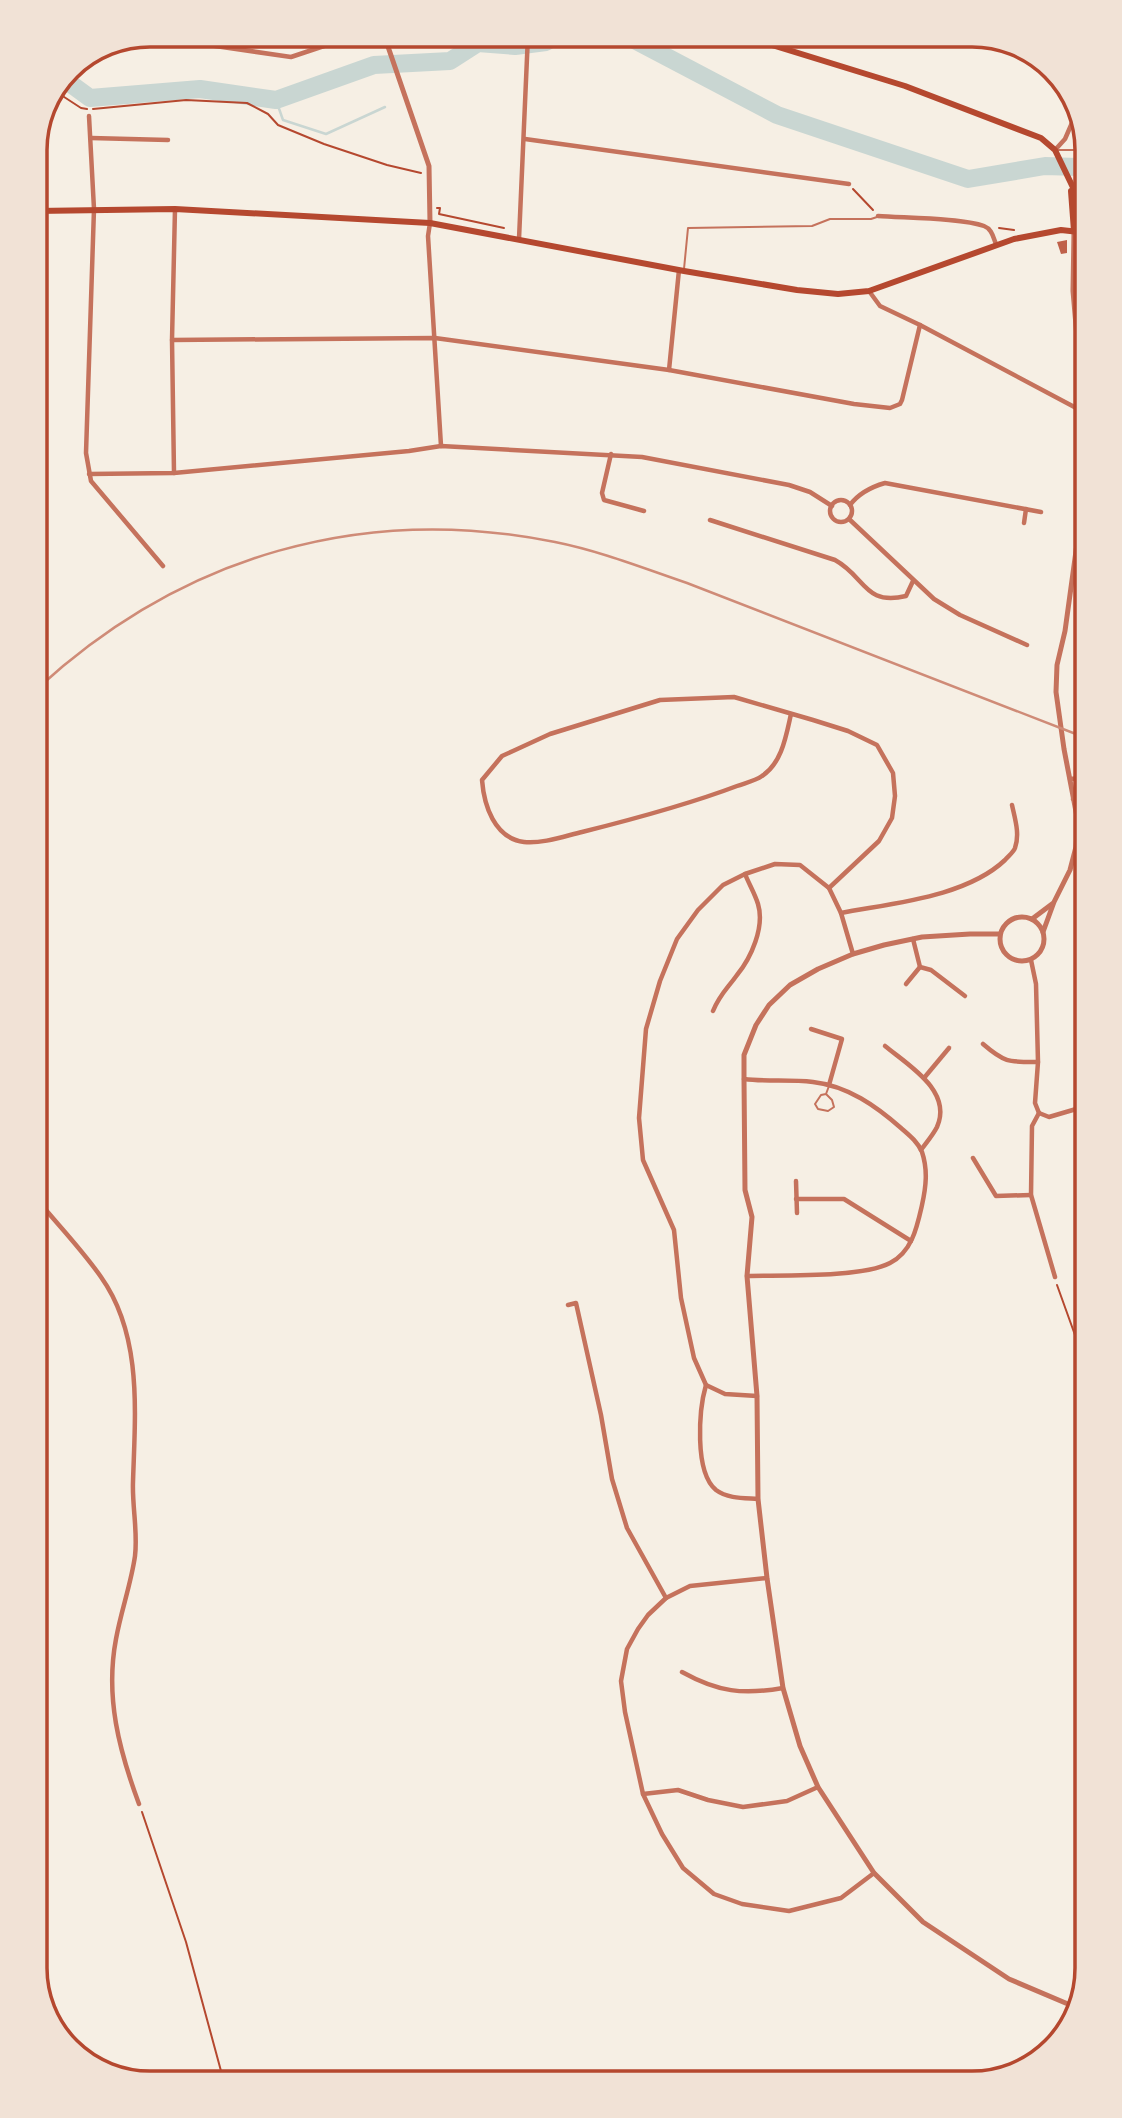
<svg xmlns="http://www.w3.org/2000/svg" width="1122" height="2118" viewBox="0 0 1122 2118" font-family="'Libre Baskerville',serif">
<rect width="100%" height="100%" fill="#f6efe4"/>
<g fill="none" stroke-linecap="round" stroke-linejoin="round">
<path stroke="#c9d6d2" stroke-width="2.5" d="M276,100L283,120L326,134L385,107"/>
<g stroke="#c9d6d2" stroke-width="18">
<path d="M625,35L777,115L968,179L1045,166L1078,167"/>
<path d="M64,79L90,98L200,89L276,100L374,65L450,61L478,43L515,46L546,42L557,35"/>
</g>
</g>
<path fill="#bf614a" d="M1067,240V253L1061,254L1057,242Z"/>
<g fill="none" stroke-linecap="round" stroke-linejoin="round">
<g stroke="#b5482f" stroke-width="2">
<path d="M58,93L81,108L87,109"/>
<path d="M93,109L186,100L247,103L268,114L278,125L324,144L387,165L421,173"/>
<path d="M853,189L873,210"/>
<path d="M437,208H440L439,214L504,228"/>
<path d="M999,228L1014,230"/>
<path d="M1057,1285L1084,1360"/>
<path d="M142,1812L186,1942L224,2082"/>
</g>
<g stroke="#c5725c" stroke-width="2">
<path d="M1056,150H1078"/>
<path d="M684,269L688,228L812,226L830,219H871L877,217"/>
<path d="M826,1094L821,1095L815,1104L818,1109L828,1111L834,1107L832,1100L826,1094L829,1086"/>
</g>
<g stroke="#c5725c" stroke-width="4.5">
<path d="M147,36L291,57L357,35"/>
<path d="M89,116L94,209L86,453L91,481L163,566"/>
<path d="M91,138L168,140"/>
<path d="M525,139L849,184"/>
<path d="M1055,150L1065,139L1078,109"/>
<path d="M878,216C903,218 963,218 984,226C992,229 993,237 996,244"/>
<path d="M430,223L428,236L441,446"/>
<path d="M519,239L528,35"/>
<path d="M869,291L880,306L920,325L1080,410"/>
<path d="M172,340L435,338L669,370L854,404L890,408L900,404L902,400L920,325"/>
<path d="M669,370L679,270"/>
<path d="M611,454L602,493L604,500L644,511"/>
<path d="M174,473L172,340L175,209"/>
<path d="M89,474L174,473L409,451L441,446L642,457L789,485L810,492L832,506"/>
<circle cx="841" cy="511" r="11"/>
<path d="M850,505C859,493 871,487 885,483L1041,512"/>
<path d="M849,519L934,599L960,615L1027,645"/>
<path d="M710,520L835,560C866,577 864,606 906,596L913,581"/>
<path d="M1024,523L1026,509"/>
<path d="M791,714C786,736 782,763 762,776C755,781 745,783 737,786C687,805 634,819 582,832C565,836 542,844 524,842C494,838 484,805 482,780L502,756L513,751L550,734L660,700L734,697L813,720L848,731L877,745L893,773L895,796L892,818L879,841L829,888"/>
<path d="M1070,779L1081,778"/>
<path d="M1073,799L1081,789"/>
<path d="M841,913C893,903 966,897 1005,860C1008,856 1013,853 1015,848C1020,834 1015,819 1012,805"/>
<path d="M913,939L920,967L931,970L965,996"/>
<path d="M1031,960L1036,984L1038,1062L1035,1103L1039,1113"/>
<path d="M906,984L920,967"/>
<path d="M713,1011C720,994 727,989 737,975C751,958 765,927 758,904C755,894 749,884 745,874"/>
<path d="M811,1029L842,1039L829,1085"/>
<path d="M983,1044C1005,1063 1009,1062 1038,1062"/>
<path d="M885,1046C908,1065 953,1091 937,1127C933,1135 926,1143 921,1150"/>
<path d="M924,1078L949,1048"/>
<path d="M744,1079C767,1082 790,1079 813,1082C848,1086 876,1106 901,1128C909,1135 918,1142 922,1152C928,1170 926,1187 922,1205C917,1227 912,1252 890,1263C862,1278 781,1275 747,1276"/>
<path d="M1039,1113L1032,1126L1031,1195L1055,1277"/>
<path d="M1039,1113L1049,1117L1083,1107"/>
<path d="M973,1158L996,1196L1031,1195"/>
<path d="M796,1181L797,1213"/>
<path d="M796,1199H844L911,1241"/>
<path d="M40,1203C60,1227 83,1251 101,1277C143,1336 135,1414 133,1482C132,1506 138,1532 135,1556C131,1584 121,1611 116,1639C105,1697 119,1750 139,1804"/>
<path d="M568,1305L576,1303L601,1415L612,1479L627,1528L666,1598"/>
<path d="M706,1385C699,1409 694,1472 716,1490C728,1499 745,1498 758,1499"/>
<path d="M757,1396L725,1394L706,1385L694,1358L681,1298L674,1230L643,1160L639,1118L646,1029L660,981L677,939L698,910L723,885L745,874L775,864L800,865L829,888L841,913L853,954"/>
<path d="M767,1578L690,1586L666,1598L648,1615L638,1629L627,1649L621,1681L625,1712L643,1794L662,1834L683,1868L714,1894L742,1904L789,1911L841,1898L874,1873"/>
<path d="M682,1672C718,1692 743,1695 783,1688"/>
<path d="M643,1794L678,1790L708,1800L743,1807L787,1801L818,1787"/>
</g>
<g stroke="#c5725c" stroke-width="5">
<path d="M384,35L429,166L430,223"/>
<path d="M1074,231L1073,291L1079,360"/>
<circle cx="1022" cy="939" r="22"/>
<path d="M1032,919L1052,904"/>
<path d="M1043,932L1054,902L1070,870L1076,847L1078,822L1064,749L1056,692L1057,665L1065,631L1080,522"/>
<path d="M1000,934H970L922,937L884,945L853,954L818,969L790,985L769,1005L756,1025L744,1055V1079L745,1190L752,1217L747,1276L757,1396L758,1499L767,1578L783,1688L800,1746L818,1787L874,1873L923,1922L1009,1979L1075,2007"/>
</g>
<g stroke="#b5482f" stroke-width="6">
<path d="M740,35L905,86L1041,138L1055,150L1079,200"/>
<path d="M1071,191L1074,231"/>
<path d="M36,211L175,209L430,223L684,271L797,290L838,294L869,291L1014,239L1061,230L1079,232"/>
</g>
<path stroke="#cf8b77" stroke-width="2.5" d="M38,688C182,556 362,503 555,542C600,551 643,568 687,583L1081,736"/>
</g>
<path d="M0 0H1122V2118H0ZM150 47H972A103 103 0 0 1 1075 150V1968A103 103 0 0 1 972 2071H150A103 103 0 0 1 47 1968V150A103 103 0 0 1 150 47Z" fill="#f1e2d6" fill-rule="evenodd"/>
<path fill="none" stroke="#b5482f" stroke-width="3.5" d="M150 47H972A103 103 0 0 1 1075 150V1968A103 103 0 0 1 972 2071H150A103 103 0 0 1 47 1968V150A103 103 0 0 1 150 47Z"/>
</svg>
